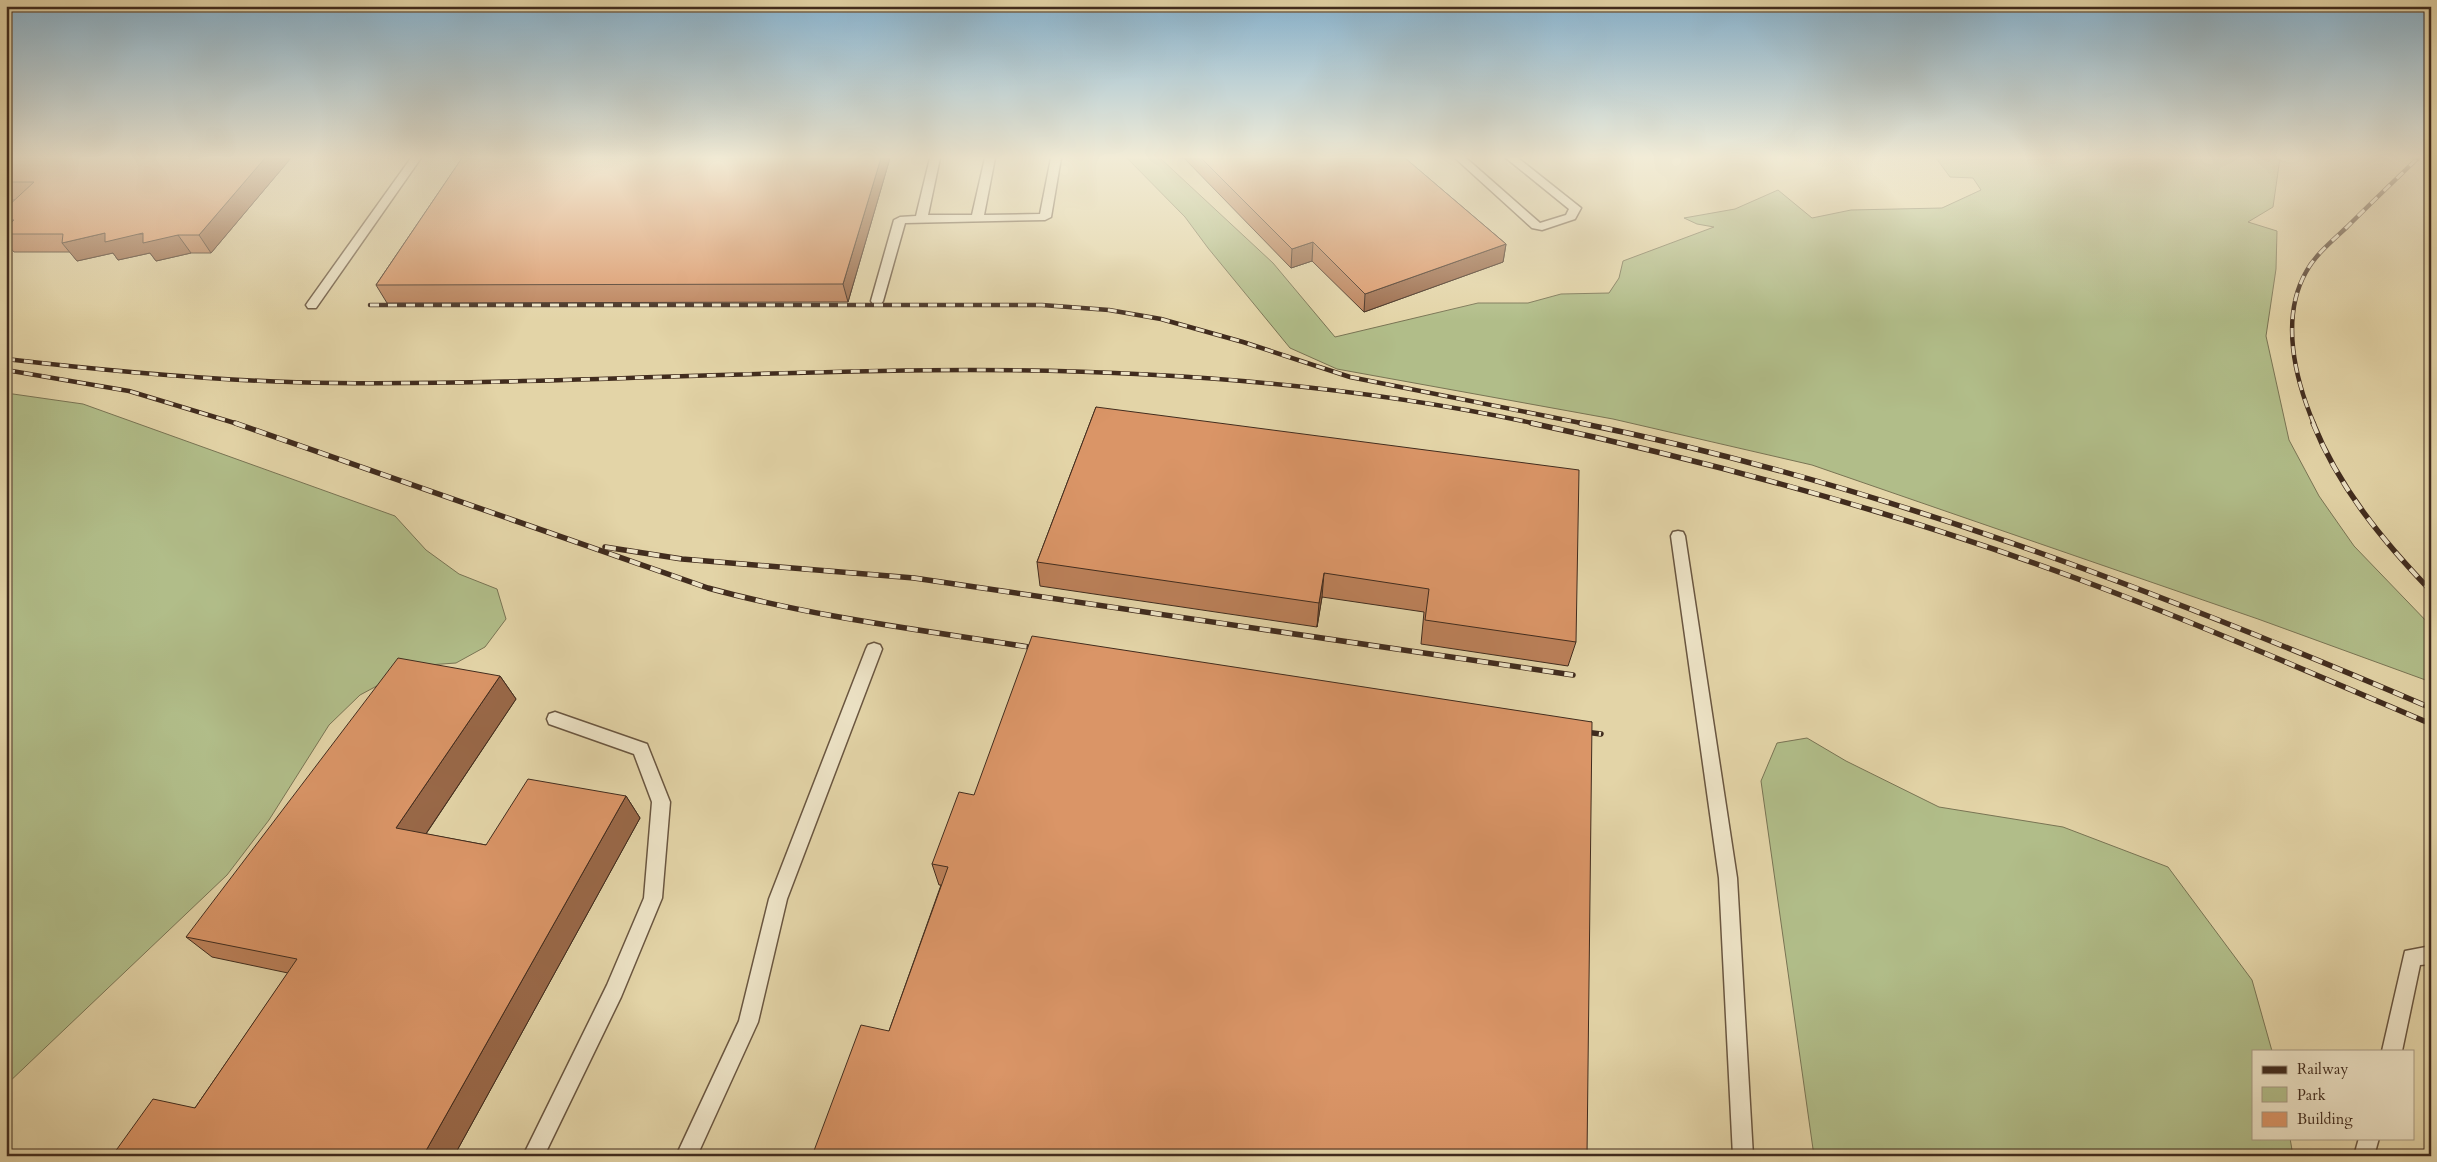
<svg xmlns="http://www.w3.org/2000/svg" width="2437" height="1162" viewBox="0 0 2437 1162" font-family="Cardo,serif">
<rect width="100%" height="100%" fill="#e3d4a7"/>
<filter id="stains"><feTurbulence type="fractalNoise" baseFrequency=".004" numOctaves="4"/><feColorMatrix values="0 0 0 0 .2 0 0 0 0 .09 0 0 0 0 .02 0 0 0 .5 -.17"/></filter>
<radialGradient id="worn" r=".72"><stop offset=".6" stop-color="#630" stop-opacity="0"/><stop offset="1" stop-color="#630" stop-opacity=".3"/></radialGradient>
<g fill="#b1bd89" stroke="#797454">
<path d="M1127,158H1160L1273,263L1335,337L1478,303H1528L1561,294L1609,293L1619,278L1623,261L1714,227L1697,224L1684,218L1735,209L1778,190L1812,218L1851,210L1942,208L1981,190L1973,178L1950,177L1936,158H2280L2273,207L2248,222L2277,231L2276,269L2266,336L2289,440L2319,496L2354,546L2431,626V682L2258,619L1812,465L1613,419L1337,369L1290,348L1208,248L1185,217Z"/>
<path d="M6,393L83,404L395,516L426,550L459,574L497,589L506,619L485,647L456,663L414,666L360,695L329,725L269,820L227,875L6,1085Z"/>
<path d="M1807,738L1846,761L1939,807L2063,827L2168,867L2252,980L2272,1051H2253V1138H2290L2293,1156H1814L1761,781L1777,743Z"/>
</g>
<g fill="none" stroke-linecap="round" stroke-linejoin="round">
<defs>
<g id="service">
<path d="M411,158H421L316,308H308L306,305L308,302Z"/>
<path d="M930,158H940L928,215H972L985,158H995L984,215L1040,214L1051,158H1061L1051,217L1045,220L905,223L883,301L881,304H873L871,301L894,220L900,217L916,216Z"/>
<path d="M1455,158H1466L1540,223L1566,215L1569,209L1506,158H1518L1581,208L1575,219L1542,230L1532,228Z"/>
<path d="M1678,531L1683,532L1685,536L1737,878L1753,1156H1733L1719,878L1671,536L1673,532Z"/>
<path d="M874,643L880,645L882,649L787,899L758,1022L697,1156H676L739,1021L769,899L866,649L868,645Z"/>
<path d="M555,712L647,744L670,802L662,898L621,997L544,1156H523L607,985L644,898L652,802L634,754L549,724L547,719L549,714Z"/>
<path d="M2431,946V964L2420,965L2402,1051H2382L2405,951Z"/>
<path d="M2359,1138H2379L2374,1156H2354Z"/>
</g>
</defs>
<use href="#service" stroke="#6a5640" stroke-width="3"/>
<use href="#service" fill="#ede3c6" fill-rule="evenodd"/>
<defs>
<g id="rail-far1">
<path d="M370,305H1042L1109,310L1161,319L1243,342L1350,377L1586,424"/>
<path d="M6,359C116,372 226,382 337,383C548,385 759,370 970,370C1159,370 1351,384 1537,424"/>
<path d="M6,370L129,391L238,424"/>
<path d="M2314,424C2295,379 2280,318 2306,272C2315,255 2332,241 2347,227C2370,204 2394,181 2418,158"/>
</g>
<g id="rail">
<path d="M235,423L708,588C817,618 930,631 1041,649"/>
<path d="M1531,423C1716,463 1900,513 2078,579C2197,623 2314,674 2431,724"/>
<path d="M1580,423C1874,482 2156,590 2431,708"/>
<path d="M2313,423C2339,488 2383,541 2431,591"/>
<path d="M605,547L682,559L914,578L1573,675"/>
<path d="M1577,731L1601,734"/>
</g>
</defs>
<use href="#rail-far1" stroke="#412c1e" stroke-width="4.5"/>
<use href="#rail" stroke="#412c1e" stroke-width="5.5"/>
<use href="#rail-far1" stroke="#ede3c6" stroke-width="3" stroke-dasharray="9" stroke-linecap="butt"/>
<use href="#rail" stroke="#ede3c6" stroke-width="4" stroke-dasharray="11" stroke-linecap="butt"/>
</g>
<g fill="#bb8059" stroke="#412c1e">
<path d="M6,158H291L211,253H191L156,261L150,253L118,260L113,253L77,261L70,252H14L6,243V208L15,200H6Z"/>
<path d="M462,158H890L848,302L387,303L376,285Z"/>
<path d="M1184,158H1405L1506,244L1503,262L1364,312L1312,261L1291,268Z"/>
<path d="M1096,407L1576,642L1568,666L1421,644L1424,612L1322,597L1317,627L1040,586L1037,562Z"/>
<path d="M500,676L516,699L426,834L486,845L626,796L640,818L454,1156H112L195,1108L288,973L212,957L186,937Z"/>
<path d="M1592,722L812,1156L889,1031L941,885H939L932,864L974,795Z"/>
</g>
<g fill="#996848" stroke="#412c1e">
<path d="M265,158H291L211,253L199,235Z"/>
<path d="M881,158H890L848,302L843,284Z"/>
<path d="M105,233L178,235L191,253L156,261L150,253L118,260L113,253L77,261L62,243Z"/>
<path d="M1313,242L1312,261L1291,268L1292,249Z"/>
<path d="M1506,244L1503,262L1364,312L1365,294Z"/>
<path d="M1324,573L1322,597L1317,627L1319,603Z"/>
<path d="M500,676L516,699L415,850L396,828Z"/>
<path d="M626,796L640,818L454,1156H423Z"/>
</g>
<g fill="#da9567" stroke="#412c1e">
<path d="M6,158H265L199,235H178L143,243V233L105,242V233L62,243L63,234H6V228L14,220H6V208L34,182H6Z"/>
<path d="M462,158H881L843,284L376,285Z"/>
<path d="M1201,158H1405L1506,244L1365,294L1313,242L1292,249Z"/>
<path d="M1096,407L1579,470L1576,642L1425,620L1429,589L1324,573L1319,603L1037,562Z"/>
<path d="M1032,636L1592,722L1587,1156H812L861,1025L889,1031L948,867L932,864L959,792L974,795Z"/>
<path d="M398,658L500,676L396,828L486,845L528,779L626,796L423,1156H112L153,1099L195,1108L297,959L186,937Z"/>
</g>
<linearGradient id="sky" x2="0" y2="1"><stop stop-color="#88b5d2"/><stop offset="0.49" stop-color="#f2ecd7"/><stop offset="1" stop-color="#f2ecd7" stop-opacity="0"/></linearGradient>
<rect width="2437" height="321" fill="url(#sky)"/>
<rect width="2437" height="1162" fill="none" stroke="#e3d4a7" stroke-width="25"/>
<rect x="8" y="8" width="2422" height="1147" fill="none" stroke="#412c1e" stroke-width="2.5"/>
<rect x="12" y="12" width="2412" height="1137" fill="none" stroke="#412c1e"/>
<rect x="2252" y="1050" width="162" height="90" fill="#ede3c6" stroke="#a89a83"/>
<rect x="2262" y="1066" width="25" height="8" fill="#412c1e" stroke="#a89a83"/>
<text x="2297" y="1074" font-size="15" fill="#412c1e">Railway</text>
<rect x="2262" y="1087" width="25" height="15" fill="#b1bd89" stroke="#a89a83"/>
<text x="2297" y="1100" font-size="15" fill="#412c1e">Park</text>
<rect x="2262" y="1112" width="25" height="15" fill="#da9567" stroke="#a89a83"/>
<text x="2297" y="1124" font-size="15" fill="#412c1e">Building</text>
<rect width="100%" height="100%" filter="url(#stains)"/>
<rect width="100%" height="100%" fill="url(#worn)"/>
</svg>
